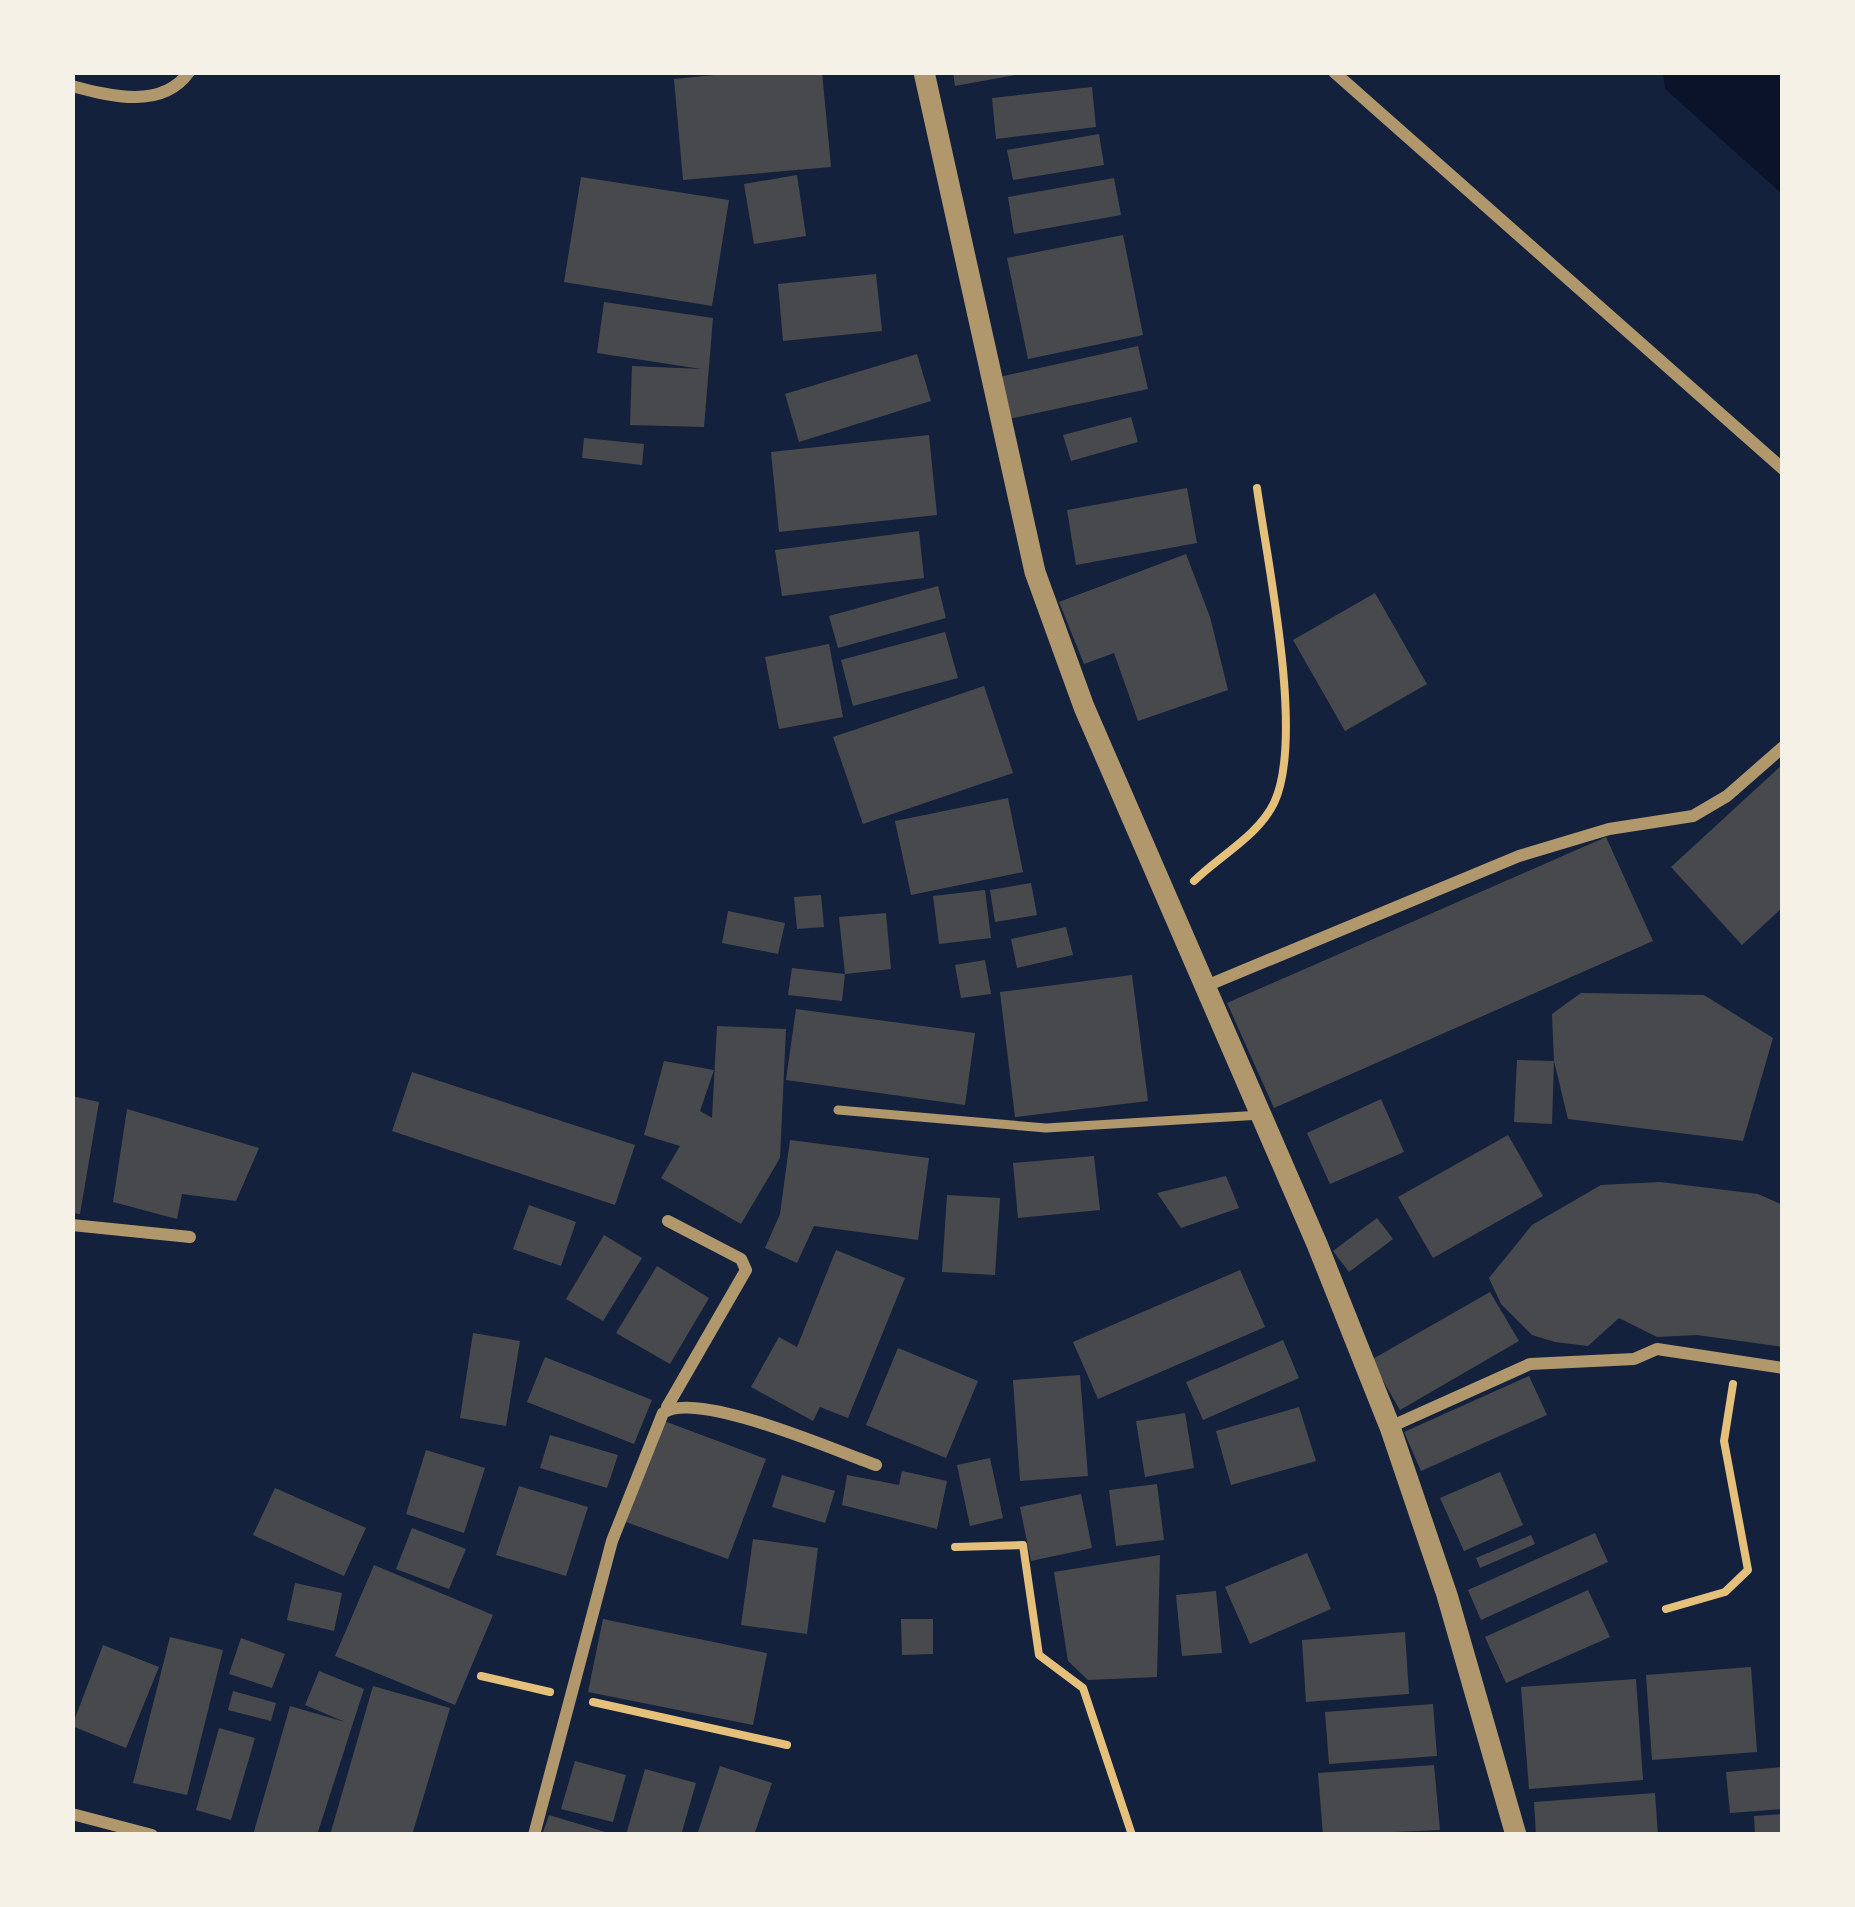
<svg xmlns="http://www.w3.org/2000/svg" width="1855" height="1907" viewBox="0 0 1855 1907" font-family="'Roboto Serif',serif">
<rect width="100%" height="100%" fill="#14213d"/>
<path fill="#0b132b" d="M1663,72H1783V195L1665,89Z"/>
<g fill="#48494c">
<path d="M745,72H822L831,167L683,180L674,79Z"/>
<path d="M953,72H1021V74L955,86Z"/>
<path d="M1092,87L1096,127L996,139L992,98Z"/>
<path d="M1099,134L1104,165L1013,180L1007,150Z"/>
<path d="M797,175L806,236L754,244L744,184Z"/>
<path d="M581,177L729,200L712,306L564,282Z"/>
<path d="M1114,178L1121,215L1014,234L1008,197Z"/>
<path d="M1123,235L1143,335L1028,359L1007,258Z"/>
<path d="M876,274L882,331L783,341L778,284Z"/>
<path d="M604,302L713,318L704,427L630,425L632,366L701,369L597,353Z"/>
<path d="M1138,346L1148,389L1004,420L995,378Z"/>
<path d="M917,354L931,401L799,442L785,394Z"/>
<path d="M1131,417L1138,442L1071,461L1063,435Z"/>
<path d="M929,435L937,515L779,532L771,452Z"/>
<path d="M584,438L644,444L642,465L582,458Z"/>
<path d="M1187,488L1197,543L1076,565L1067,510Z"/>
<path d="M919,531L924,578L782,596L775,550Z"/>
<path d="M1186,554L1210,617L1228,690L1138,721L1114,653L1084,664L1059,602Z"/>
<path d="M938,586L946,618L838,648L829,616Z"/>
<path d="M1375,593L1427,684L1345,731L1293,640Z"/>
<path d="M945,632L958,678L853,706L841,660Z"/>
<path d="M829,644L843,717L779,729L765,657Z"/>
<path d="M984,686L1013,773L863,824L833,737Z"/>
<path d="M1783,764V907L1742,945L1671,867Z"/>
<path d="M1008,798L1023,872L911,895L895,821Z"/>
<path d="M1606,837L1653,941L1274,1108L1227,1003Z"/>
<path d="M1031,883L1037,915L995,922L990,890Z"/>
<path d="M985,890L991,938L939,944L933,896Z"/>
<path d="M821,895L824,927L797,929L794,897Z"/>
<path d="M728,911L785,923L778,954L722,943Z"/>
<path d="M886,913L891,969L845,974L839,917Z"/>
<path d="M1066,927L1073,955L1017,968L1011,939Z"/>
<path d="M985,960L991,994L961,998L955,965Z"/>
<path d="M792,968L845,974L842,1001L788,995Z"/>
<path d="M1132,975L1148,1101L1015,1117L1000,992Z"/>
<path d="M1581,993L1704,995L1773,1038L1743,1141L1568,1119L1554,1061L1552,1014Z"/>
<path d="M796,1009L975,1033L965,1105L786,1080Z"/>
<path d="M717,1026L786,1029L780,1158L741,1224L661,1178L680,1146L644,1135L664,1061L714,1070L700,1111L712,1118Z"/>
<path d="M1517,1060L1554,1061L1552,1124L1514,1122Z"/>
<path d="M412,1072L635,1145L615,1205L392,1131Z"/>
<path d="M72,1096L99,1102L80,1214L72,1213Z"/>
<path d="M1381,1099L1404,1152L1330,1184L1307,1133Z"/>
<path d="M127,1109L259,1148L236,1201L182,1194L177,1219L113,1202Z"/>
<path d="M1508,1135L1543,1196L1433,1258L1398,1197Z"/>
<path d="M790,1140L929,1158L918,1240L814,1226L797,1263L765,1248L780,1214Z"/>
<path d="M1094,1156L1100,1210L1018,1218L1013,1163Z"/>
<path d="M1226,1176L1239,1208L1181,1228L1157,1193Z"/>
<path d="M1660,1182L1758,1194L1783,1205V1347L1697,1335L1657,1337L1619,1318L1588,1346L1555,1342L1532,1335L1501,1304L1489,1278L1532,1225L1601,1185Z"/>
<path d="M947,1195L1000,1198L995,1275L942,1272Z"/>
<path d="M529,1205L576,1222L561,1266L513,1249Z"/>
<path d="M1377,1218L1393,1239L1349,1272L1333,1251Z"/>
<path d="M604,1235L642,1258L603,1321L566,1299Z"/>
<path d="M836,1250L905,1278L848,1418L820,1407L813,1421L751,1387L779,1337L797,1347Z"/>
<path d="M657,1266L709,1298L670,1364L616,1333Z"/>
<path d="M1240,1270L1265,1327L1098,1399L1073,1342Z"/>
<path d="M1490,1292L1519,1341L1400,1410L1371,1360Z"/>
<path d="M473,1333L520,1341L506,1426L460,1418Z"/>
<path d="M1283,1340L1299,1378L1203,1420L1186,1382Z"/>
<path d="M898,1348L978,1381L946,1458L866,1425Z"/>
<path d="M545,1357L652,1400L634,1444L527,1402Z"/>
<path d="M1080,1375L1088,1476L1020,1481L1013,1380Z"/>
<path d="M1529,1376L1547,1415L1421,1471L1404,1432Z"/>
<path d="M1299,1407L1316,1461L1231,1485L1216,1431Z"/>
<path d="M1185,1413L1194,1468L1145,1477L1136,1421Z"/>
<path d="M664,1421L766,1459L728,1559L626,1522Z"/>
<path d="M550,1435L618,1455L607,1488L540,1468Z"/>
<path d="M426,1450L485,1468L464,1533L406,1514Z"/>
<path d="M990,1458L1003,1518L970,1526L957,1465Z"/>
<path d="M902,1471L947,1481L937,1529L842,1505L847,1475L899,1485Z"/>
<path d="M1500,1472L1523,1525L1464,1551L1440,1498Z"/>
<path d="M782,1475L835,1491L825,1523L772,1507Z"/>
<path d="M1157,1484L1164,1540L1116,1546L1109,1490Z"/>
<path d="M519,1486L588,1507L566,1576L496,1555Z"/>
<path d="M275,1488L366,1528L344,1576L253,1535Z"/>
<path d="M1081,1494L1092,1548L1031,1561L1020,1507Z"/>
<path d="M412,1528L466,1549L449,1589L396,1569Z"/>
<path d="M1595,1533L1608,1562L1481,1620L1468,1590Z"/>
<path d="M1531,1535L1535,1544L1480,1568L1476,1558Z"/>
<path d="M753,1539L818,1548L807,1634L741,1625Z"/>
<path d="M1307,1553L1331,1609L1250,1644L1225,1587Z"/>
<path d="M1160,1555L1157,1677L1088,1680L1068,1661L1054,1572Z"/>
<path d="M374,1565L493,1615L455,1705L335,1656Z"/>
<path d="M295,1583L342,1593L334,1631L287,1620Z"/>
<path d="M1588,1590L1610,1637L1506,1683L1485,1637Z"/>
<path d="M1216,1591L1222,1653L1182,1656L1176,1595Z"/>
<path d="M603,1619L767,1653L753,1725L588,1692Z"/>
<path d="M901,1619H933V1654L902,1655Z"/>
<path d="M1405,1632L1409,1694L1306,1702L1302,1640Z"/>
<path d="M170,1637L223,1650L187,1795L133,1783Z"/>
<path d="M241,1638L285,1654L272,1688L229,1674Z"/>
<path d="M103,1645L159,1667L126,1748L72,1726Z"/>
<path d="M1751,1667L1757,1752L1652,1760L1646,1675Z"/>
<path d="M319,1671L364,1689L317,1835H253L290,1706L345,1722L305,1705Z"/>
<path d="M1636,1679L1643,1780L1529,1789L1521,1687Z"/>
<path d="M373,1686L450,1708L412,1835H330Z"/>
<path d="M233,1691L276,1703L271,1721L228,1710Z"/>
<path d="M1433,1704L1437,1756L1329,1764L1325,1712Z"/>
<path d="M219,1728L255,1738L231,1820L196,1810Z"/>
<path d="M575,1761L626,1775L613,1822L561,1809Z"/>
<path d="M1434,1765L1440,1830L1323,1835L1318,1773Z"/>
<path d="M720,1766L772,1783L754,1835H697Z"/>
<path d="M1783,1767V1809L1730,1813L1726,1772Z"/>
<path d="M645,1769L696,1783L681,1835H626Z"/>
<path d="M1655,1793L1658,1835H1536L1534,1802Z"/>
<path d="M1783,1814V1835H1755L1754,1816Z"/>
<path d="M549,1815L612,1834V1835H542Z"/>
</g>
<g fill="none" stroke-linecap="round" stroke-linejoin="round">
<g stroke="#e5c07b" stroke-width="8">
<path d="M1194,881C1219,856 1258,836 1274,803C1305,738 1267,561 1257,488"/>
<path d="M955,1547L1023,1545L1039,1655L1083,1688L1132,1835"/>
<path d="M1666,1609L1725,1592L1748,1570L1724,1441L1733,1384"/>
<path d="M481,1676L550,1692"/>
<path d="M593,1702L787,1745"/>
</g>
<path stroke="#b1986c" stroke-width="9" d="M838,1110L1046,1128L1261,1115"/>
<g stroke="#b1986c" stroke-width="12">
<path d="M1334,72L1783,469"/>
<path d="M72,86C110,96 162,110 189,72"/>
<path d="M1206,986L1519,856L1609,829L1693,816L1727,796L1783,747"/>
<path d="M72,1225L190,1237"/>
<path d="M667,1407L746,1270L741,1259L668,1221"/>
<path d="M1390,1427L1530,1364L1634,1359L1657,1349L1783,1368"/>
<path d="M72,1814L152,1835"/>
<path d="M534,1835L612,1541L663,1413C696,1389 836,1451 876,1465"/>
</g>
<path stroke="#b1986c" stroke-width="21" d="M924,72L1035,572L1084,707L1317,1244L1390,1427L1447,1595L1516,1835"/>
</g>
<rect width="1855" height="1907" fill="none" stroke="#f6f1e7" stroke-width="150"/>
</svg>
